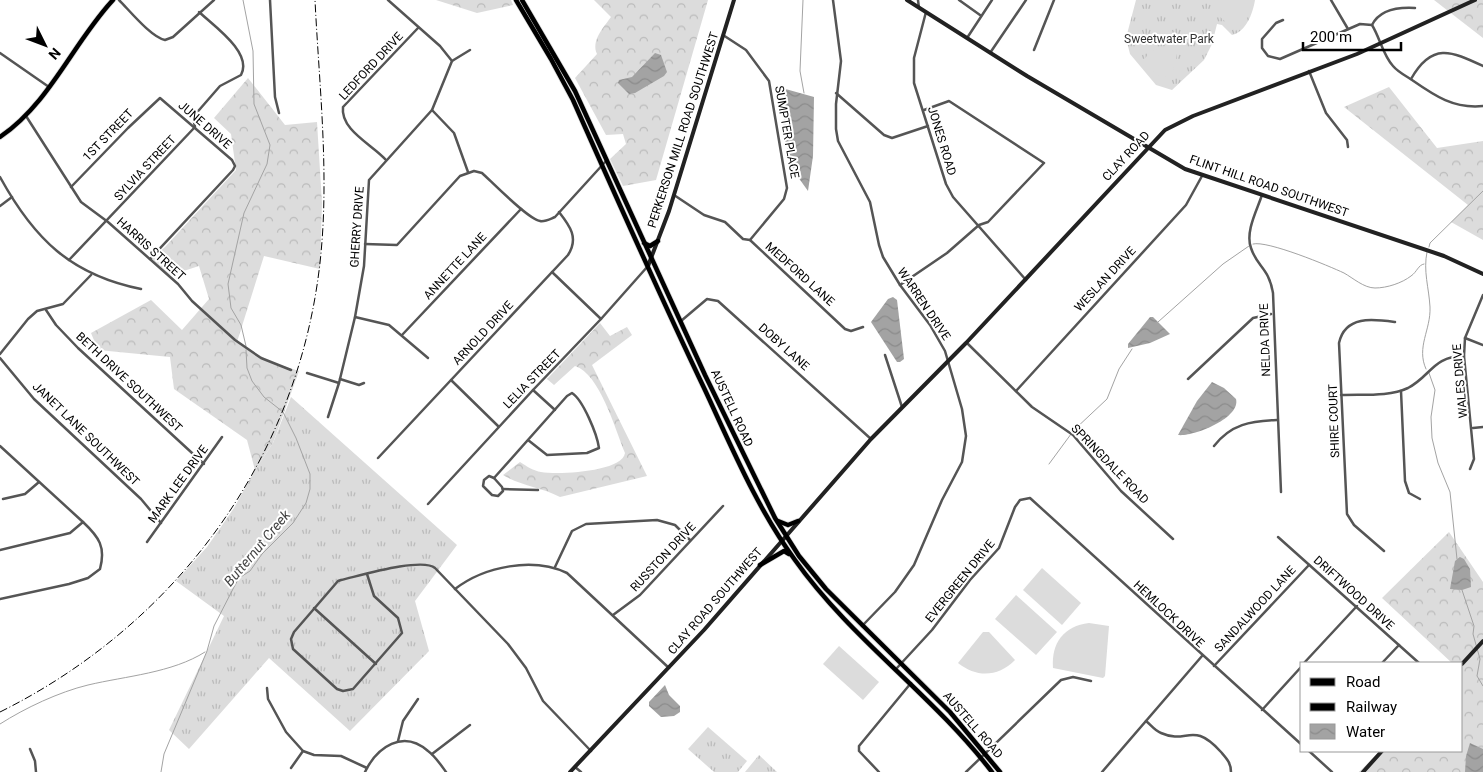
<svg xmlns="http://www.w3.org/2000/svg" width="1483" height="772" viewBox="0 0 1483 772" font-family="Roboto,sans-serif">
<defs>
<pattern id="grass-tufts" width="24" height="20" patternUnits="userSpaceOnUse" patternTransform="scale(1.25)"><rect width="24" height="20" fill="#dcdcdc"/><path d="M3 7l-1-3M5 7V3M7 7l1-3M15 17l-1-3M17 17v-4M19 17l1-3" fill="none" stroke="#bbb"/></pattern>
<pattern id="forest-crowns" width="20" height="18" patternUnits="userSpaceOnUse" patternTransform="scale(1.25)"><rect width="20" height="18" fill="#dcdcdc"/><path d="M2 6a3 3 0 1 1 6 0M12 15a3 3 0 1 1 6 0" fill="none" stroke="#bbb"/></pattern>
<pattern id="water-waves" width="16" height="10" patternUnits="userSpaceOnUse" patternTransform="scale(1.25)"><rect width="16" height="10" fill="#a3a3a3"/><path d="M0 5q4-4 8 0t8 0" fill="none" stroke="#8b8b8b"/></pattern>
</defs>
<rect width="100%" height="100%" fill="#fff"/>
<g fill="url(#grass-tufts)">
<path d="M1136,0H1255C1253,13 1246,32 1232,35L1222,25L1217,24L1212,44L1204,60L1172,90L1156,85L1130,54L1126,38Z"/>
<path d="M291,397L457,545L415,601L429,651L350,731L269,658L189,749L169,730L224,616L176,581L207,547L234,508L255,470L273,443Z"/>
<path d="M708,727L747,761L738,772H714L688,749Z"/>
<path d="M759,755L777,772H745Z"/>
</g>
<g fill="url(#forest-crowns)">
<path d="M436,0H511L513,5L477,13Z"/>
<path d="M594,0H708L656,180L623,186L610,159L626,144L623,134L606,135L575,78L597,54C591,41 603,28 611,17Z"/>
<path d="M1434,0H1483V38Z"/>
<path d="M248,78L285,125L317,122L322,203L320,269L264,256L237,342L271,362L299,371L273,443L255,470L247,440L174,389L170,357L98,350L91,333L151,300L182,330L209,299L199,266L168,276L150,260L165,247L236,170L231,134L214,118Z"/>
<path d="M1389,87L1437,148L1483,141V240L1451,222L1468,205L1344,107Z"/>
<path d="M600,323L610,336L627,327L632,335L592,365L647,476L560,497C541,487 521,486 503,475L520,462C526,466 534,471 541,472C558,475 622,472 625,453C615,429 600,374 575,366L554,385L547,379Z"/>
<path d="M1449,532L1483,582V772H1359L1380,751H1462V663H1452L1382,598Z"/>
</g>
<g fill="#dcdcdc">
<path d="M1218,0H1249V15L1236,31L1211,9Z"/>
<path d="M1166,46L1178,49C1175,61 1176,77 1161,77L1142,62L1151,51Z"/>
<path d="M1042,568L1081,603L1062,625L1023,590Z"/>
<path d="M1016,595L1057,632L1036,655L995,619Z"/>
<path d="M1089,623L1109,626L1105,676L1103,678L1053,668C1051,643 1064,626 1089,623Z"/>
<path d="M983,632H989L1015,660C998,677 977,678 958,663Z"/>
<path d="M839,646L879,682L863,700L823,664Z"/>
</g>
<g fill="url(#water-waves)">
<path d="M655,53L661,55L667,72L664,76L635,93L629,94L618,83L619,80L632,77Z"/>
<path d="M782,88L814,97L813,156L808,191L793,170L782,129L784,120L778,90Z"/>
<path d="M893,297L897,300L904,359L900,362H897L871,322L888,299Z"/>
<path d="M1150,317H1153L1170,334L1150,343L1128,348V344Z"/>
<path d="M1212,382L1224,388L1236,399C1241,418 1193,437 1178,435L1197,401Z"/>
<path d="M1460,557L1464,559L1470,569L1471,587L1462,590L1450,589L1455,561Z"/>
<path d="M665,685L669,695L680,706V712L674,716L661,717L649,706V702Z"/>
<path d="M1470,743L1483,749V772H1465L1466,756Z"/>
</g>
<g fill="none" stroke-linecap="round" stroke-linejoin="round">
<g stroke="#a3a3a3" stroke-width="1">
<path d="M243,0L253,51L254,104L270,145L267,164L244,213L228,284L231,308L241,325L246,346"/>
<path d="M803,0L800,71L804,93"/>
<path d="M1253,244C1267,240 1329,266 1344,273C1353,278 1364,288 1375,288C1387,288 1402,283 1411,276C1417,272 1418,265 1424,264"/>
<path d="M1429,247L1430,243L1483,191"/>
<path d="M1158,322L1223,264L1249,246"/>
<path d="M1426,369C1416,347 1431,330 1430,307C1429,288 1423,271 1427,252"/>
<path d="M1429,373L1435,390L1431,417L1432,438L1438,463L1450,492L1457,559"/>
<path d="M1049,464L1074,430L1107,399L1119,369L1132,349"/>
<path d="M1462,590L1474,626L1473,634L1480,659L1477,676L1483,686"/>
<path d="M0,724C25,708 59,692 88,685C126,676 172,673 205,652"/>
<path d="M161,772L164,754L207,651L214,626L234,587L239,578L250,571L262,554L293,523L306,503L310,489V474L296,438L283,412L264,397L252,381L247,368L246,350"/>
</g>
<defs>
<g id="primary">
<path d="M516,0L551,59L573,100C616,197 659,294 705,390C732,448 757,508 795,560C851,639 933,695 992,772"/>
<path d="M522,0L575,91L705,375L775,518L799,556L826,589L950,712L1000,772"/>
<path d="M0,137C50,103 73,43 113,0"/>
<path d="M644,243L650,246L658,241"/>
<path d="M778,521L788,525L798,521"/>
<path d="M760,565L784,551L789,554"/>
</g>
</defs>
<use href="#primary" stroke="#dbdbdb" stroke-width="6"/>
<g stroke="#555" stroke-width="2.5">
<path d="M119,0C130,11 151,37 165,40L173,37L214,0"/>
<path d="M270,0L275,97L279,113"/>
<path d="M833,0L841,61L836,104V129L838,141L870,202L879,245L883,257L900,285L930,325L945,351L962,409L966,436L962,462L942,500L914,565L895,592L862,626"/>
<path d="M918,0L919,8"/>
<path d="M959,0L980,15"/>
<path d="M1331,0L1348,29"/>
<path d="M926,12L914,58V83L946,184L953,197L1026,280"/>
<path d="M1283,20L1276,23L1262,39V48L1268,56L1280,59L1360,24L1372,25C1380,38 1383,55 1393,66C1398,72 1406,76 1412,80C1435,96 1454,109 1483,106"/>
<path d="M1372,25C1380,9 1398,7 1415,8"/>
<path d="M723,35L746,50L769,81L787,188L784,199L750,240"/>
<path d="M967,38L992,0"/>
<path d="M1034,50L1054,0"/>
<path d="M0,53L49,87"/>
<path d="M990,53L1026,0"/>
<path d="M452,61L470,50"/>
<path d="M1309,71L1326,113L1347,140L1348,147"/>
<path d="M1411,79C1432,42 1451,51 1483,66"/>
<path d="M836,93L884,135L892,138L928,126"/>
<path d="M432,110L454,133L468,172"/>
<path d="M26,116L81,202L108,222L178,284L192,301L235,340L261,358L291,370"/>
<path d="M386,160C373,145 340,130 343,107L418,28"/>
<path d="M0,177C34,239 71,275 141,289"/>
<path d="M71,187L128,128L160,98L232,160L235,166L233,170L150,259"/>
<path d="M674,195L704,215L725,222L743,239L750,240L845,329L851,331L863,327"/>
<path d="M1262,195C1257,210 1245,232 1251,248C1257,267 1269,268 1273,293L1281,492"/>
<path d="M0,206L12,197"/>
<path d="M365,244L397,245L460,176L474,171L482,173C492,182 529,220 540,221C545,222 550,219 555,217L606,161"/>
<path d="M69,260L195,127L193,117L220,86L241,75C253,53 214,26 199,12"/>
<path d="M552,272L601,319"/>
<path d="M900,285L947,253L979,225L988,222L1044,163L949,101L924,110"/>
<path d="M46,310L56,325L78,348L204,464"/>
<path d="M355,317L389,325L428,358"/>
<path d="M681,321L707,299L718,301L871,439"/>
<path d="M402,335L521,209"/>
<path d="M1465,338L1483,345"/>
<path d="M967,343L1032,407L1073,435L1121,491L1173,539"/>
<path d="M0,354L28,319L37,311L63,304L91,275"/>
<path d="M885,355L902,407"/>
<path d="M0,358L34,399L141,499L161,523"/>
<path d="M307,373L339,383"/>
<path d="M340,379L359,385L364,383"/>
<path d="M1188,379L1253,318L1271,314"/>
<path d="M451,380L498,426"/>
<path d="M533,390L555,410"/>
<path d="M1016,391L1186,205L1202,176"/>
<path d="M1401,391L1405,481L1409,493L1420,499"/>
<path d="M1341,395C1362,394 1389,397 1408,388C1431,376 1433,356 1464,356"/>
<path d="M328,417L339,383L355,317L364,266L369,180L432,110L452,61L440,46L388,0"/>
<path d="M1473,428L1483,427"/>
<path d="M0,446L83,522"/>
<path d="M1214,446C1231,424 1251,421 1277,420"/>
<path d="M378,458L568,255C579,238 570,226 559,212"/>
<path d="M1470,469L1474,459L1464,356L1465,338L1483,295"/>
<path d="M489,476L494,478L502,487L503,491L498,496L492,495L483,486L484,480Z"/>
<path d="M494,478L567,396L572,393C583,400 597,434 599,448L587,453L547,455L528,440"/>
<path d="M503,489L538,490"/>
<path d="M3,499L25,494L39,482"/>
<path d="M428,504L533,390L601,319L648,266"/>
<path d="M1278,537L1419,663"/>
<path d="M147,542L222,437"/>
<path d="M0,550L70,533L83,522C99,537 106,547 100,569L88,578L69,584L0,599"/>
<path d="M1384,551L1354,525L1347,514L1339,343C1345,315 1373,319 1395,322"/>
<path d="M555,567L572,531L586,524L657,520L675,525L690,540"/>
<path d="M367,574L374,596L398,618L402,633L353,689L343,691L337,689L293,649L291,639L294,632L338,581L341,580C359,576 422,557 435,568L508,644L526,668L543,701L591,751"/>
<path d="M455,589C485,566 533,557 567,573L669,668"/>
<path d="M314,608L376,664"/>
<path d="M613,615L640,595L723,506"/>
<path d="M1304,663L1357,606"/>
<path d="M1382,663L1399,645"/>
<path d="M1214,666L1309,565"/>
<path d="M896,669L932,630L970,580L999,548L1015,507L1020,500L1030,498L1302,745"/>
<path d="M267,688L268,699L286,732L303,751L314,755L341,756L367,768"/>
<path d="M1262,710L1302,666"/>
<path d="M1146,721C1151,725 1155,731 1161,733C1188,745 1192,720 1221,752C1227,759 1231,763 1231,772"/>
<path d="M398,741L403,721L418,699"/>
<path d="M30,749L35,761L36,772"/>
<path d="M1309,751L1332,772"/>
<path d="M432,754L470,725"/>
<path d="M575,767L581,772"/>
<path d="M291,768L303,751"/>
<path d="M365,772C377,747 403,729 428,751C435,756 441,765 446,772"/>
<path d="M879,772L859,751V746L911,683"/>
<path d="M966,772L1061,680L1073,677L1091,681"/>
<path d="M1102,772L1202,656"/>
</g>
<g stroke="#222" stroke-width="4">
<path d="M907,0L1027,76L1185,169L1444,256L1483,274"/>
<path d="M648,266L669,211L734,0"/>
<path d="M1462,664L1483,641"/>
<path d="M570,772L704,630L871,439L966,343L1165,130L1193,116L1357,54L1475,0"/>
<path d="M1363,772L1382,751"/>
</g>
<use href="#primary" stroke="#000" stroke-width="4.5"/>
<path stroke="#000" stroke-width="1" stroke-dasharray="8 2.5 1 2.5" stroke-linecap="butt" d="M0,712C179,623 302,454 321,253C329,169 319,83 315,0"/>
</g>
<g text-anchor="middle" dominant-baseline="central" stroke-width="4" stroke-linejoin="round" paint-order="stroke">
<g font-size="12" fill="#333" stroke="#fff">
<text x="1169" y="39">Sweetwater Park</text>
</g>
<g font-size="12" fill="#000" stroke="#fff">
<text transform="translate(371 66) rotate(-47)">LEDFORD DRIVE</text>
<text transform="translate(205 125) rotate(41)">JUNE DRIVE</text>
<text transform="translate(683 130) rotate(-72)">PERKERSON MILL ROAD SOUTHWEST</text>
<text transform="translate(787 132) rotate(80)">SUMPTER PLACE</text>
<text transform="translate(108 135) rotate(-46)">1ST STREET</text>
<text transform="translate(942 141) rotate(73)">JONES ROAD</text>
<text transform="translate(1126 156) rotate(-47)">CLAY ROAD</text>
<text transform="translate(145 168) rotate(-47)">SYLVIA STREET</text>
<text transform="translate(1269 186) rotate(19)">FLINT HILL ROAD SOUTHWEST</text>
<text transform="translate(357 227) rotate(-86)">GHERRY DRIVE</text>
<text transform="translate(151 249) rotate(42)">HARRIS STREET</text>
<text transform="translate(455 266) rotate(-47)">ANNETTE LANE</text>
<text transform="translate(800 274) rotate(42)">MEDFORD LANE</text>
<text transform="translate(1105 279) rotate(-47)">WESLAN DRIVE</text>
<text transform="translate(924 304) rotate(56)">WARREN DRIVE</text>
<text transform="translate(483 333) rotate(-47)">ARNOLD DRIVE</text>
<text transform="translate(1265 340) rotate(-92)">NELDA DRIVE</text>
<text transform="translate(784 347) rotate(42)">DOBY LANE</text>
<text transform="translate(532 379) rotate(-46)">LELIA STREET</text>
<text transform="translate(1460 381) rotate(-95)">WALES DRIVE</text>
<text transform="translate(129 382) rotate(43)">BETH DRIVE SOUTHWEST</text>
<text transform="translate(732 408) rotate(65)">AUSTELL ROAD</text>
<text transform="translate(1334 421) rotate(-92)">SHIRE COURT</text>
<text transform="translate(86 434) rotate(44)">JANET LANE SOUTHWEST</text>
<text transform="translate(1110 464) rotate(46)">SPRINGDALE ROAD</text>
<text transform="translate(178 484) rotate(-54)">MARK LEE DRIVE</text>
<text transform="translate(663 557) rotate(-47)">RUSSTON DRIVE</text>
<text transform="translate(960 581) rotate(-51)">EVERGREEN DRIVE</text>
<text transform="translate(1354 593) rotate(42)">DRIFTWOOD DRIVE</text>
<text transform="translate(715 601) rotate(-49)">CLAY ROAD SOUTHWEST</text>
<text transform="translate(1255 609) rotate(-47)">SANDALWOOD LANE</text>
<text transform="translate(1169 614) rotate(43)">HEMLOCK DRIVE</text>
<text transform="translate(973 725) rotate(49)">AUSTELL ROAD</text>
</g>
<g font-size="14" font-style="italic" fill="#444" stroke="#fff">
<text transform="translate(257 548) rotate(-50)">Butternut Creek</text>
</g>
</g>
<rect x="1300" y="662" width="162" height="90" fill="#ffffff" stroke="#999999"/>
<rect x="1310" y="678" width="25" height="8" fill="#000000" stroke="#999999"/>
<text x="1346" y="687" font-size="15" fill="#000000">Road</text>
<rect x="1310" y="703" width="25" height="8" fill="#000000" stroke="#999999"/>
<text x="1346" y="712" font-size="15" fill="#000000">Railway</text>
<rect x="1310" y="724" width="25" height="15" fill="url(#water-waves)" stroke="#999999"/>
<text x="1346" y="737" font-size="15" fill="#000000">Water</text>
<g transform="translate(45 45) rotate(132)" stroke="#ffffff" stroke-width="4" paint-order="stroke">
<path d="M0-4L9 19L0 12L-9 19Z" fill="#000000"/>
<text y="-8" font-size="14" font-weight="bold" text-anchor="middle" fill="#000000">N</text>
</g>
<path d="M1303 42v8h98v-8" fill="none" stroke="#000000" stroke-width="2.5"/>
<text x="1310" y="42" font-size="15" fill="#000000" stroke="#ffffff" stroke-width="4" paint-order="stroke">200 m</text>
</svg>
